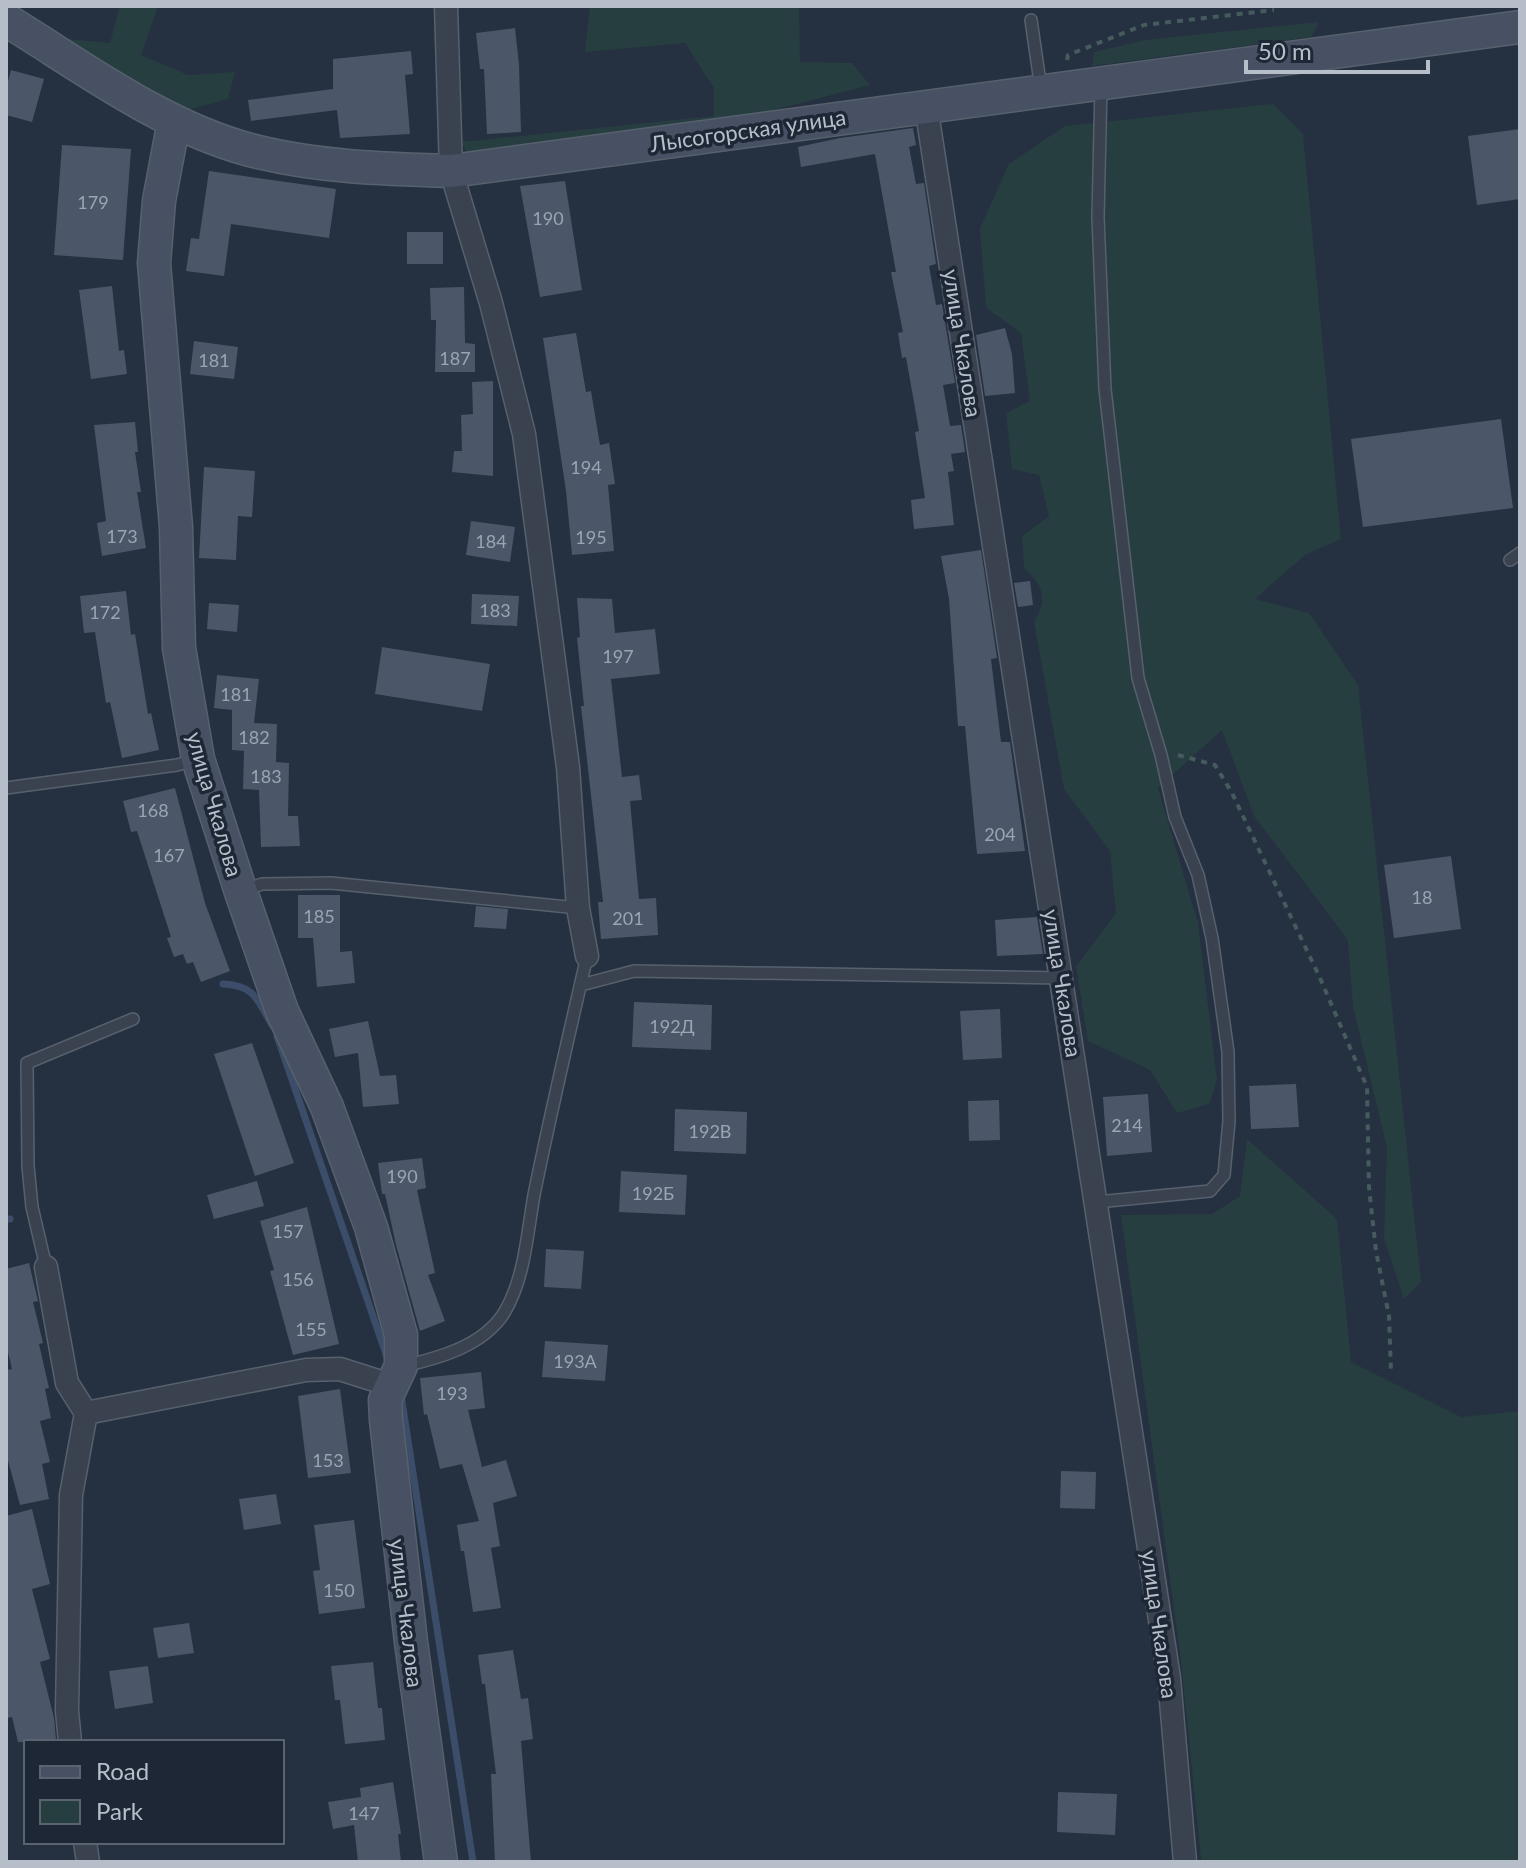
<svg xmlns="http://www.w3.org/2000/svg" width="1526" height="1868" viewBox="0 0 1526 1868" font-family="Lato,sans-serif">
<rect width="100%" height="100%" fill="#253040"/>
<g fill="#273e41">
<path d="M120,6H153L157,10L141,55L188,75L235,72L228,99L180,112L67,52L68,39L110,43Z"/>
<path d="M590,6H799L800,62L852,63L870,85L712,126L469,156L461,142L714,116V88L685,43L585,52Z"/>
<path d="M1319,22L1311,37L1092,66L1094,52L1145,40Z"/>
<path d="M1273,104L1303,134L1341,539L1305,555L1255,599L1309,613L1358,685L1421,1282L1404,1299L1384,1238L1387,1148L1353,1007L1348,940L1254,816L1222,730L1158,788L1198,923L1217,1080L1209,1104L1177,1113L1150,1070L1088,1041L1076,967L1116,913L1110,851L1064,789L1034,622C1048,598 1044,587 1024,568L1022,536L1049,516L1039,475L1012,469L1006,413L1030,401L1021,333L986,308L980,228L1009,164L1065,126Z"/>
<path d="M1247,1139L1337,1219L1351,1362L1461,1417L1520,1411V1862H1203L1201,1859L1181,1661L1121,1215L1212,1214L1240,1196Z"/>
</g>
<g fill="none" stroke-linecap="round" stroke-linejoin="round">
<g stroke="#3b4d69" stroke-width="7">
<path d="M223,984C254,985 257,999 272,1025"/>
<path d="M277,1036L387,1357"/>
<path d="M6,1219H10"/>
<path d="M401,1395L473,1862"/>
</g>
</g>
<g fill="#4b5769">
<path d="M515,28L519,65L521,132L487,134L484,69H480L476,33Z"/>
<path d="M411,51L413,74L405,75L410,134L340,138L337,110L251,121L248,100L333,89V59Z"/>
<path d="M11,70L44,79L32,122L6,115V89Z"/>
<path d="M913,128L916,145L909,147L916,184L924,183L936,264L929,266L936,305L942,304L955,383L943,385L950,426L961,425L965,452L951,454L954,471L948,472L954,525L914,529L911,500L925,498L915,432L919,431L906,357L902,358L898,333L903,332L891,272H896L875,154L801,167L798,147L840,138Z"/>
<path d="M1520,129V199L1477,205L1468,136Z"/>
<path d="M62,145L131,149L123,260L54,255Z"/>
<path d="M209,171L336,189L329,238L231,224L224,276L186,271L191,238L199,239Z"/>
<path d="M565,181L582,290L540,297L520,186Z"/>
<rect x="407" y="232" width="36" height="32"/>
<path d="M112,286L119,351L124,350L127,374L91,379L79,290Z"/>
<path d="M464,287L465,343L475,344V372H435L436,320H431L430,288Z"/>
<path d="M1005,328L1012,354L1015,393L985,396L976,335Z"/>
<path d="M576,333L586,392L591,391L600,445L609,443L615,484L608,485L614,551L572,555L566,491L543,338Z"/>
<path d="M194,341L238,347L234,379L190,374Z"/>
<path d="M493,381V476L452,472L454,451H462L461,415L473,414L472,382Z"/>
<path d="M1501,419L1513,508L1363,527L1351,439Z"/>
<path d="M135,422L138,452H135L141,492H137L146,548L102,556L97,523L106,521L94,425Z"/>
<path d="M204,467L255,471L252,517L238,516L236,560L199,558Z"/>
<path d="M471,521L515,527L510,562L466,555Z"/>
<path d="M981,550L997,658L991,659L1001,742H1010L1025,851L977,854L965,726H958L949,599L941,556Z"/>
<path d="M1030,581L1033,605L1018,607L1014,583Z"/>
<path d="M126,591L131,635L135,634L148,714L151,713L159,750L122,758L110,702L106,703L95,632L84,633L80,596Z"/>
<path d="M472,594L519,596L517,626L471,624Z"/>
<path d="M577,598L612,599L615,633L655,629L660,674L611,679L622,777L639,775L642,800L630,801L639,899L656,898L658,935L601,939L598,902H603L581,706H584L577,638L580,637Z"/>
<path d="M209,603L239,605L237,632L207,629Z"/>
<path d="M382,647L490,664L482,711L375,694Z"/>
<path d="M217,675L259,679L254,723L277,724L276,762L289,763L288,816H298L300,846L261,847L259,790L243,789L244,751L232,750V710L214,708Z"/>
<path d="M175,788L205,903L230,971L201,982L193,962L187,964L183,954L174,957L167,938L171,937L137,831L131,832L123,801Z"/>
<path d="M1451,856L1461,929L1394,938L1384,865Z"/>
<path d="M298,895H340V952L352,951L355,983L317,987L313,938H298Z"/>
<path d="M476,906L508,909L506,929L474,927Z"/>
<path d="M1037,917L1043,954L997,956L995,920Z"/>
<path d="M634,1002L712,1005L711,1050L632,1047Z"/>
<path d="M1000,1009L1002,1058L963,1060L960,1011Z"/>
<path d="M368,1021L380,1076L396,1075L399,1104L363,1107L358,1053L335,1057L329,1029Z"/>
<path d="M252,1043L294,1163L255,1176L214,1054Z"/>
<path d="M1296,1084L1299,1127L1251,1129L1249,1086Z"/>
<path d="M1148,1094L1152,1152L1107,1156L1103,1097Z"/>
<path d="M999,1100L1000,1140L969,1141L968,1101Z"/>
<path d="M675,1109L747,1112L746,1154L674,1151Z"/>
<path d="M422,1158L426,1188L417,1190L435,1273L428,1275L445,1321L420,1331L396,1245L385,1194H382L378,1163Z"/>
<path d="M621,1171L687,1175L685,1215L619,1212Z"/>
<path d="M257,1181L264,1206L214,1219L207,1195Z"/>
<path d="M307,1207L339,1344L293,1355L270,1271L274,1270L260,1221Z"/>
<path d="M546,1249L584,1251L581,1289L544,1287Z"/>
<path d="M29,1263L38,1301L33,1302L43,1343L39,1344L49,1388L45,1389L51,1418L40,1421L50,1462L42,1464L49,1499L20,1505L6,1453V1370L12,1369L6,1344V1269Z"/>
<path d="M545,1341L608,1345L605,1381L542,1377Z"/>
<path d="M481,1372L485,1408L468,1410L482,1467L506,1460L517,1496L493,1503L500,1546L491,1548L501,1608L473,1612L464,1551H461L457,1525L479,1521L462,1464L440,1469L427,1414L424,1415L420,1378Z"/>
<path d="M340,1389L351,1473L308,1478L298,1396Z"/>
<path d="M1061,1471L1096,1472L1095,1509L1060,1508Z"/>
<path d="M276,1494L281,1524L244,1530L239,1499Z"/>
<path d="M32,1509L50,1584L32,1589L50,1659L40,1662L54,1718L56,1740L48,1742H18L12,1717L6,1718V1516Z"/>
<path d="M354,1520L365,1608L319,1614L313,1571L320,1570L314,1525Z"/>
<path d="M189,1623L194,1653L158,1658L153,1628Z"/>
<path d="M513,1650L521,1699L528,1698L533,1739L521,1741L531,1862H495L491,1774H496L485,1684H482L478,1655Z"/>
<path d="M373,1662L378,1708H382L385,1740L345,1744L340,1700H335L331,1666Z"/>
<path d="M148,1666L153,1703L115,1709L109,1671Z"/>
<path d="M393,1782L401,1834H398L401,1862H358L354,1825L333,1829L328,1802L361,1797L360,1788Z"/>
<path d="M1058,1792L1117,1794L1115,1835L1057,1832Z"/>
</g>
<g fill="none" stroke-linecap="round" stroke-linejoin="round">
<defs>
<g id="lane">
<path d="M1031,20L1041,89"/>
<path d="M1510,560L1520,553"/>
<path d="M6,788L177,765L195,760"/>
<path d="M245,890L262,884L331,883L578,908"/>
<path d="M581,985L634,971L1062,978"/>
<path d="M1097,1202L1210,1191L1224,1175L1229,1121L1228,1052L1212,938L1198,875L1175,817L1161,755L1138,678L1105,389L1098,217L1101,86"/>
<path d="M46,1267L32,1207L28,1166L27,1063L133,1019"/>
<path d="M404,1366C439,1358 483,1346 504,1313C525,1278 527,1234 534,1195C550,1115 569,1035 587,956"/>
</g>
<g id="street">
<path d="M446,6L451,171L491,303L524,434L568,767L578,908L587,956"/>
<path d="M926,106L1169,1678L1185,1862"/>
<path d="M46,1267L67,1383L86,1413L71,1495L67,1711L70,1742"/>
<path d="M86,1413L306,1370L340,1369L390,1385"/>
<path d="M85,1842L88,1862"/>
</g>
<g id="secondary">
<path d="M6,20C83,67 161,126 250,150C315,167 383,169 451,171L1520,27"/>
<path d="M174,121L159,201L154,263L176,527L179,648L198,759L241,892L282,1011L327,1107L371,1227L401,1335V1366L385,1400L386,1420L411,1642L441,1862"/>
</g>
</defs>
<use href="#lane" stroke="#57606d" stroke-width="14"/>
<use href="#street" stroke="#57606d" stroke-width="25"/>
<use href="#secondary" stroke="#57606d" stroke-width="35"/>
<g stroke="#465b5e" stroke-width="4" stroke-dasharray="6 6" stroke-linecap="butt">
<path d="M1067,60L1068,55L1144,25L1274,10"/>
<path d="M1178,755L1215,765L1232,793L1320,978L1367,1087L1369,1188L1376,1251L1389,1316L1391,1372"/>
</g>
<use href="#lane" stroke="#3a4250" stroke-width="11"/>
<use href="#street" stroke="#3a4250" stroke-width="22"/>
<use href="#secondary" stroke="#485163" stroke-width="32"/>
</g>
<g text-anchor="middle" dominant-baseline="central" stroke-width="7" stroke-linejoin="round" paint-order="stroke">
<g font-size="18" fill="#9ba4b2">
<text x="93" y="202">179</text>
<text x="548" y="218">190</text>
<text x="455" y="358">187</text>
<text x="214" y="360">181</text>
<text x="586" y="467">194</text>
<text x="122" y="536">173</text>
<text x="591" y="537">195</text>
<text x="491" y="541">184</text>
<text x="495" y="610">183</text>
<text x="105" y="612">172</text>
<text x="618" y="656">197</text>
<text x="236" y="694">181</text>
<text x="254" y="737">182</text>
<text x="266" y="776">183</text>
<text x="153" y="810">168</text>
<text x="1000" y="834">204</text>
<text x="169" y="855">167</text>
<text x="1422" y="897">18</text>
<text x="319" y="916">185</text>
<text x="628" y="918">201</text>
<text x="672" y="1026">192Д</text>
<text x="1127" y="1125">214</text>
<text x="710" y="1131">192В</text>
<text x="402" y="1176">190</text>
<text x="653" y="1193">192Б</text>
<text x="288" y="1231">157</text>
<text x="298" y="1279">156</text>
<text x="311" y="1329">155</text>
<text x="575" y="1361">193А</text>
<text x="452" y="1393">193</text>
<text x="328" y="1460">153</text>
<text x="339" y="1590">150</text>
<text x="364" y="1813">147</text>
</g>
<g font-size="22" fill="#b6beca" stroke="#1e2735">
<text transform="translate(748 130) rotate(-8)">Лысогорская улица</text>
<text transform="translate(963 343) rotate(81)">улица Чкалова</text>
<text transform="translate(215 804) rotate(74)">улица Чкалова</text>
<text transform="translate(1063 983) rotate(81)">улица Чкалова</text>
<text transform="translate(407 1613) rotate(83)">улица Чкалова</text>
<text transform="translate(1160 1624) rotate(82)">улица Чкалова</text>
</g>
</g>
<rect width="1526" height="1868" fill="none" stroke="#b6beca" stroke-width="16"/>
<rect x="24" y="1740" width="260" height="104" fill="#1e2735" stroke="#5b6371" stroke-width="2"/>
<rect x="40" y="1766" width="40" height="12" fill="#485163" stroke="#5b6371" stroke-width="2"/>
<text x="96" y="1780" font-size="24" fill="#b6beca">Road</text>
<rect x="40" y="1800" width="40" height="24" fill="#273e41" stroke="#5b6371" stroke-width="2"/>
<text x="96" y="1820" font-size="24" fill="#b6beca">Park</text>
<path d="M1246 60v12h182v-12" fill="none" stroke="#b6beca" stroke-width="4"/>
<text x="1258" y="60" font-size="24" fill="#b6beca" stroke="#1e2735" stroke-width="6" paint-order="stroke">50 m</text>
</svg>
